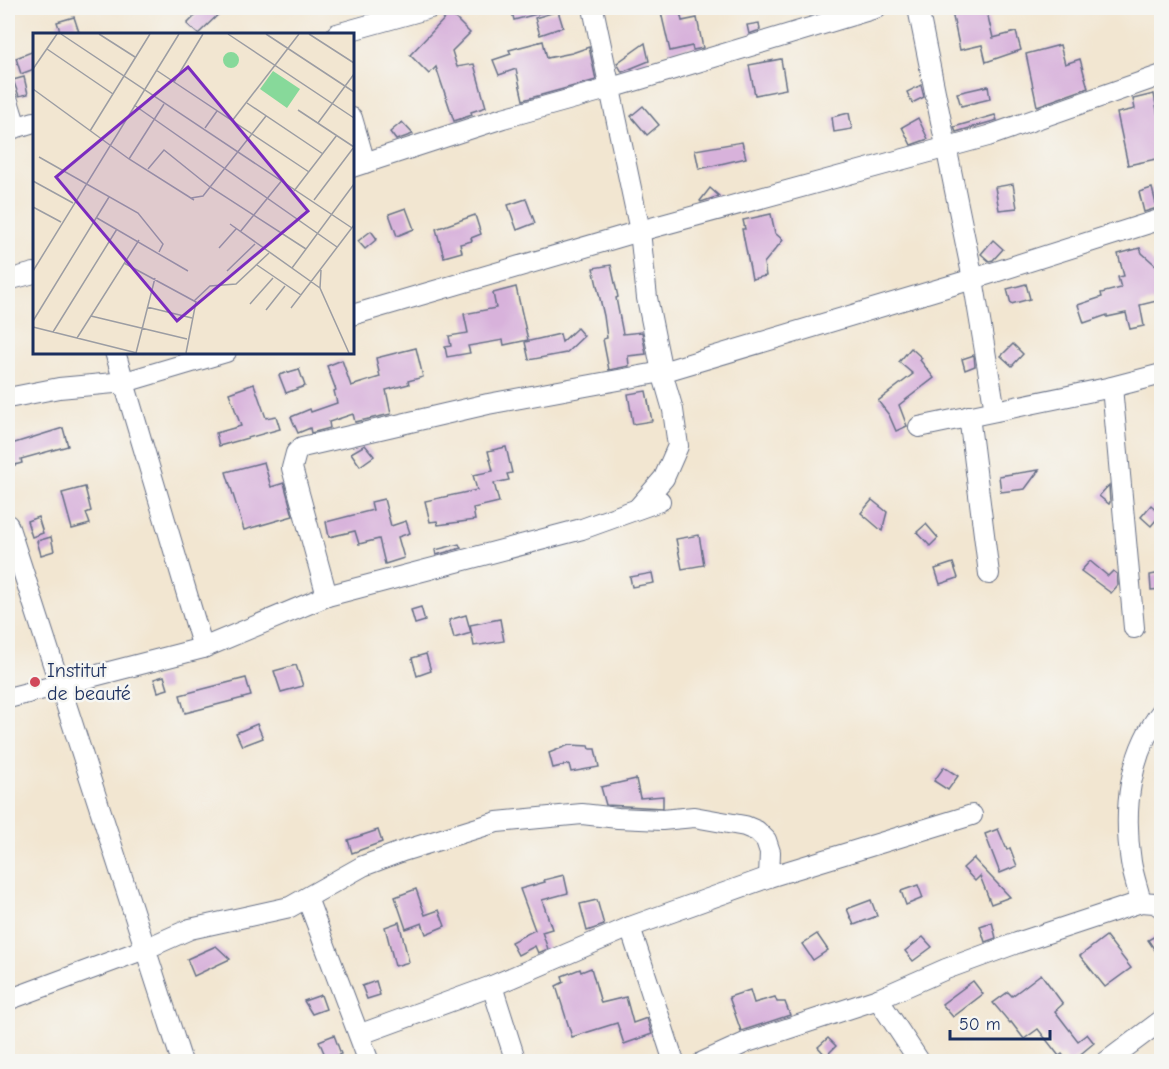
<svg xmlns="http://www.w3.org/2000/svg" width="1169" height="1069" viewBox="0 0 1169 1069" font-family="'Comic Neue',sans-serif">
<rect width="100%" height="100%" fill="#f6f6f2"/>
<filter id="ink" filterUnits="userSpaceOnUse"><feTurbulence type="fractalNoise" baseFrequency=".0167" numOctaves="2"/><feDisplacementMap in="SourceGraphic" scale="12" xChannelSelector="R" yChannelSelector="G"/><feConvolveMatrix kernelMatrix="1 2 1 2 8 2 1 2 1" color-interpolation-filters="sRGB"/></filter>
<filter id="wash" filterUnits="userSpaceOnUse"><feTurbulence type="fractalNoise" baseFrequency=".008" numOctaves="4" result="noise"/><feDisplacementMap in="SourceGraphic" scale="24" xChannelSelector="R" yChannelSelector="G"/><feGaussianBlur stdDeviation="1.35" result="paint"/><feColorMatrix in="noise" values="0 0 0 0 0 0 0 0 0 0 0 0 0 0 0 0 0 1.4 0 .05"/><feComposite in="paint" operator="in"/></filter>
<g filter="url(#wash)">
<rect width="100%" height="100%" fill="#f2e6d1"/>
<g id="blocks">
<g fill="#d8b2db">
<path d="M203,8H225L198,34L187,24Z"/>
<path d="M511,8H547L548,11L514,20Z"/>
<path d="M660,8H679L682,21L697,18L703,48L693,50L692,46L670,51Z"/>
<path d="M970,8H986L993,38L1016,32L1021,50L986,62L982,45L960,50L952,12Z"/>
<path d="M558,11L563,27L540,35L535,18Z"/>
<path d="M450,13L470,33L452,51L457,67L474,64L486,107L471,112L472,115L454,121L436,67L429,74L410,55Z"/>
<path d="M74,17L79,32L61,34L57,22Z"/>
<path d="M759,23L760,30L749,34L747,25Z"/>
<path d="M543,41L547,58L572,53L589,47L596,80L523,100L516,69L499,75L493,60L511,54L509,50Z"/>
<path d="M645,43L649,61L622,72L617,63Z"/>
<path d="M1060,45L1065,64L1080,59L1088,88L1037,106L1026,54Z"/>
<path d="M34,51V69L21,74L16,58Z"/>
<path d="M781,59L786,89L755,95L749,65Z"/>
<path d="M24,77L28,94L19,96L13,80Z"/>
<path d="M921,85L924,97L912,103L907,92Z"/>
<path d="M988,86L990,99L961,106L957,93Z"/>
<path d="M1154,94L1161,132V158L1128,165L1117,113L1135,109L1133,99Z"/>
<path d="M643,106L659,125L647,135L631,116Z"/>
<path d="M849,113L852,129L834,132L832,117Z"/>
<path d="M995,115L997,120L956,132L954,127Z"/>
<path d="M918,118L928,139L911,145L902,127Z"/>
<path d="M402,122L413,134L396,140L390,132Z"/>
<path d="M742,142L746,158L699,169L695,150Z"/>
<path d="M1013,184L1017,208L999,210L995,187Z"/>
<path d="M710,188L719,196L701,202L700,201Z"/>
<path d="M1152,188L1157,208L1144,212L1139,192Z"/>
<path d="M526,199L535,223L517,230L508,205Z"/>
<path d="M406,208L414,229L397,236L389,214Z"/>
<path d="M771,214L775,233L783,240L764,263L766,276L752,279L742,229H745L743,220Z"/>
<path d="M475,215L481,234L471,238L472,241L460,244L462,252L444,257L436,229Z"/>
<path d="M371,231L377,239L365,249L358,241Z"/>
<path d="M993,240L1003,249L993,260L989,261L981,254Z"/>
<path d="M1140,248L1142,253L1161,270V300L1140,305L1144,326L1130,329L1126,313L1107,317V315L1084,323L1078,305L1102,297L1101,293L1121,288L1118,277L1124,276L1118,254Z"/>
<path d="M611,265L618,297L616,298L623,334L642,332L646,354L628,356L629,366L609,370L603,339L607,338L604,316L593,268Z"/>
<path d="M1026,284L1030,299L1011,304L1007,289Z"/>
<path d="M516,287L528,340L504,345L503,340L468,346L470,353L447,357L445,347L451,346L449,336L468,333L464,314L496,308L493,293Z"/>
<path d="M577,328L584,336L566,353L529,360L525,342L560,334L562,342Z"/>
<path d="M1013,344L1023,354L1012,366L1001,356Z"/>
<path d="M416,348L423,377L408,381L409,384L386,390L391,414L355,422L353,414L329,422L330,428L311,433L310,428L298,433L291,417L310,409L311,412L337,403L334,391L336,390L327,366L342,360L351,386L380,377L376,358Z"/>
<path d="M911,348L922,358L920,360L934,378L899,405L907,426L896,431L889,415L878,401L913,374L899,362Z"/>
<path d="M974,355L975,366L965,370L962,359Z"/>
<path d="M299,369L305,386L286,393L279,375Z"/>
<path d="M254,384L266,418L276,416L280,429L219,446L216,433L241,426L229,393Z"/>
<path d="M646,391L652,421L633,424L628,394Z"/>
<path d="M63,428L68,446L21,459L22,463L8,467V445Z"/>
<path d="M365,445L374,456L360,466L351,453Z"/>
<path d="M506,447L512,473L507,474L509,480L494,483L499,502L473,508L475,520L438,525L437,521L430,522L425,501L477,490L473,475L493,471L488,451Z"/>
<path d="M264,462L271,487L284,483L293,516L244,530L226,472Z"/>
<path d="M1039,470L1025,489L1001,492L999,476Z"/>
<path d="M1109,485L1110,502L1109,504L1099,496Z"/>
<path d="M85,487L91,511L86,513L90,524L72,529L62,493Z"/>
<path d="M384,499L391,526L406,521L410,533L398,537L404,558L385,564L379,539L359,544L355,531L329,537L326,522L373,510L371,502Z"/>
<path d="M872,500L887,512L882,531L861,513Z"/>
<path d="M1151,505L1161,514L1151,526L1141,517Z"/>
<path d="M38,517L43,533L32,537L27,521Z"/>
<path d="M926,524L938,538L930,546L917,532Z"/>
<path d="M699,535L704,565L682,569L676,539Z"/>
<path d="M51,537L54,551L41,555L37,541Z"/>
<path d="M459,544L461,548L436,555L435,550Z"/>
<path d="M1090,561L1108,576L1113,571L1117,574L1118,585L1111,593L1081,571Z"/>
<path d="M953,563L958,578L940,584L935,569Z"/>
<path d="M652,573L654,583L632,587L630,577Z"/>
<path d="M1161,573V589L1151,590L1150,575Z"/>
<path d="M421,607L425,621L415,624L411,610Z"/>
<path d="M466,615L471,633L454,638L449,620Z"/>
<path d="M500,619L504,641L474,646L470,625Z"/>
<path d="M426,654L431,671L417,676L412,658Z"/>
<path d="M296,665L303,686L281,692L274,671Z"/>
<path d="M164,676L168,689L158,692L154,679Z"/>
<path d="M246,678L251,696L185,713L180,695Z"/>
<path d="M257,724L263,738L242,746L236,733Z"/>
<path d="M569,745L589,746L590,749H595L599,767L571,772L569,764L553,768L549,753Z"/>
<path d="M944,767L958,776L948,790L934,781Z"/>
<path d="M636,779L640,798L663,796V808L606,805L601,787Z"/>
<path d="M998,829L1007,850L1010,848L1017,866L1000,873L985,834Z"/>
<path d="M378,830L382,842L352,853L348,840Z"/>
<path d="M974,858V859L1010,897L991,904L980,876L975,881L963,868Z"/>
<path d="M564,875L568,893L542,900L552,929L542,932L548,949L538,953L535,946L518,955L511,942L535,930L520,889L545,882L544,880Z"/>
<path d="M918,885L923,898L906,905L901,891Z"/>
<path d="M416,889L425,915L439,910L445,926L426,934L422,923L406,929L395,897Z"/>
<path d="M597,900L604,925L587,931L580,904Z"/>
<path d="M871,900L877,916L854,925L847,909Z"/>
<path d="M399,922L409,962L395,966L385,927Z"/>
<path d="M992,922L996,938L985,942L980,926Z"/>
<path d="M817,934L828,950L813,960L802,944Z"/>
<path d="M1157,935L1161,941V959L1148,940Z"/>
<path d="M1106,936L1131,968L1105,987L1080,956Z"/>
<path d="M923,937L932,947L913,961L905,951Z"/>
<path d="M216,946L230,959L194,976L187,959Z"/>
<path d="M591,968L601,1003L626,997L633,1023L647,1018L652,1034L624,1044L617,1023L572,1037L556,986L564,982L562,976L580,969L581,972Z"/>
<path d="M1041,974L1063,1004L1055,1011L1078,1041L1087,1034L1094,1043L1071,1062H1068L1062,1054L1059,1056L1038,1029L1024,1039L1011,1022L1010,1023L993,1003L1008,992L1012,996Z"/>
<path d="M376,981L380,995L367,999L362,986Z"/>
<path d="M973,981L983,994L953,1017L942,1004Z"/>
<path d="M750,990L754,1003L775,997L777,1002H785L790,1015L741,1031L729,997Z"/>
<path d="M321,995L326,1009L312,1014L304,1001Z"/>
<path d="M334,1035L341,1054L327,1060L319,1041Z"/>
<path d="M828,1038L836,1046L826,1056L818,1047Z"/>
</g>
</g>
</g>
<g filter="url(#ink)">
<use href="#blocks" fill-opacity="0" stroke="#666f86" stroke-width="1.5"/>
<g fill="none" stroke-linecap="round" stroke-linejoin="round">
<defs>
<g id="minor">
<path d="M593,8L640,231L647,298L662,372L673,410L678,446L664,478L638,508"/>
<path d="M918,8L973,279L995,411"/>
<path d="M337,34L430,8"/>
<path d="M8,101L16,127"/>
<path d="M352,118L365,163"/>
<path d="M8,130L34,122"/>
<path d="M352,167L503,118L611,88L876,8"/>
<path d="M8,280L34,273"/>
<path d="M352,315L640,231L988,136L1162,75"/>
<path d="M115,352L203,648"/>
<path d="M1112,387L1134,628"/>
<path d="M8,398L59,388L125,382L226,352"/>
<path d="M969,416L989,574"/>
<path d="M919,427L1112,387L1162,374"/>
<path d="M8,525L182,1062"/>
<path d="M327,596L292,468L296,453L302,447L488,404L662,372L973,279L1162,219"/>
<path d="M8,698L203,648L327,596L582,529L660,501"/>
<path d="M307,898L369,1062"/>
<path d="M1141,902C1138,889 1133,875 1131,862C1123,810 1129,753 1162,711"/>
<path d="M630,927L674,1062"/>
<path d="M492,986L516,1062"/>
<path d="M878,999L920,1062"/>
<path d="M8,1000L145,949L190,929L290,907L363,866L403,851L497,822L582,814L618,818L662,820L694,817L745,826L757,831L766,840L770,852L769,877"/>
<path d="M361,1034L492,986L630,927L769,877L972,815"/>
<path d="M703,1062L747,1042L878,999L946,969L1017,943L1141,902L1155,903L1162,908"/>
<path d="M1106,1062L1162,1020"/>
</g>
</defs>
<use href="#minor" stroke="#666f86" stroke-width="22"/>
<use href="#minor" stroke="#fff" stroke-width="20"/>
</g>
</g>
<circle fill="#d1495b" stroke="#f6f6f2" stroke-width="2" cx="35" cy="682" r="6"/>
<g text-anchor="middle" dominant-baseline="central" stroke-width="5" stroke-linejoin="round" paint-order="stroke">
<g font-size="20" fill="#1b2f5e" stroke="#f6f6f2" text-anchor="start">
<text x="47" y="670">Institut<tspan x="47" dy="23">de beauté</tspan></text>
</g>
</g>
<g transform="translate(33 33)">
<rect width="321" height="321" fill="#f2e6d1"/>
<path d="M190 27a8 8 0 1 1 16 0a8 8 0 1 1-16 0ZM240,38L267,56L254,75L227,56Z" fill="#87d99a"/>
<path fill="none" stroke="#9c9da3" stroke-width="1.5" d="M28,1L319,195M66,1L102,24M195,1L321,85M233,1L321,59M276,1L321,30M14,16L80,61M0,36L24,1M123,37L276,139M141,49L170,1M0,56L96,126L161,167M214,70L290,121M101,72L304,214M265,77L321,114M199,88L266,1M285,90L321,41M172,95L184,78M57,98L117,1M6,124L105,180L130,211L126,219M96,126L131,71M115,136L131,117L177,154L273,216M0,148L40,170M261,158L304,102M158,165L170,163L233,83M281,167L321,114M0,174L28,189M64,185L155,238M197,191L287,255M207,199L250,146M186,215L203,196M91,230L163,269L153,320M224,232L268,262M259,235L321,151M288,237L287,255L316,320M0,238L146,1M194,238L222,211M161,268L177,253L203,251L236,220M217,271L240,245M114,274L159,285M258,275L321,192M233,277L252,253M58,283L154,306M0,288L76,164M0,294L104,320M20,299L84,196M44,305L106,207M103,320L122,245"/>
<path fill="#7b2cbf" fill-opacity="0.15" stroke="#7b2cbf" stroke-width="3" d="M155,34L275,178L144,288L23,144Z"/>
<rect width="321" height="321" fill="none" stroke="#1b2f5e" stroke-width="3"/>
</g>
<rect width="1169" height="1069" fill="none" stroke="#f6f6f2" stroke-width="30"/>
<path d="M950 1030v9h100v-9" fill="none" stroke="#1b2f5e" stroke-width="3"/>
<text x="959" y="1030" font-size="18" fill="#1b2f5e" stroke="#f6f6f2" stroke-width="4.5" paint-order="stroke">50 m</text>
</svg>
